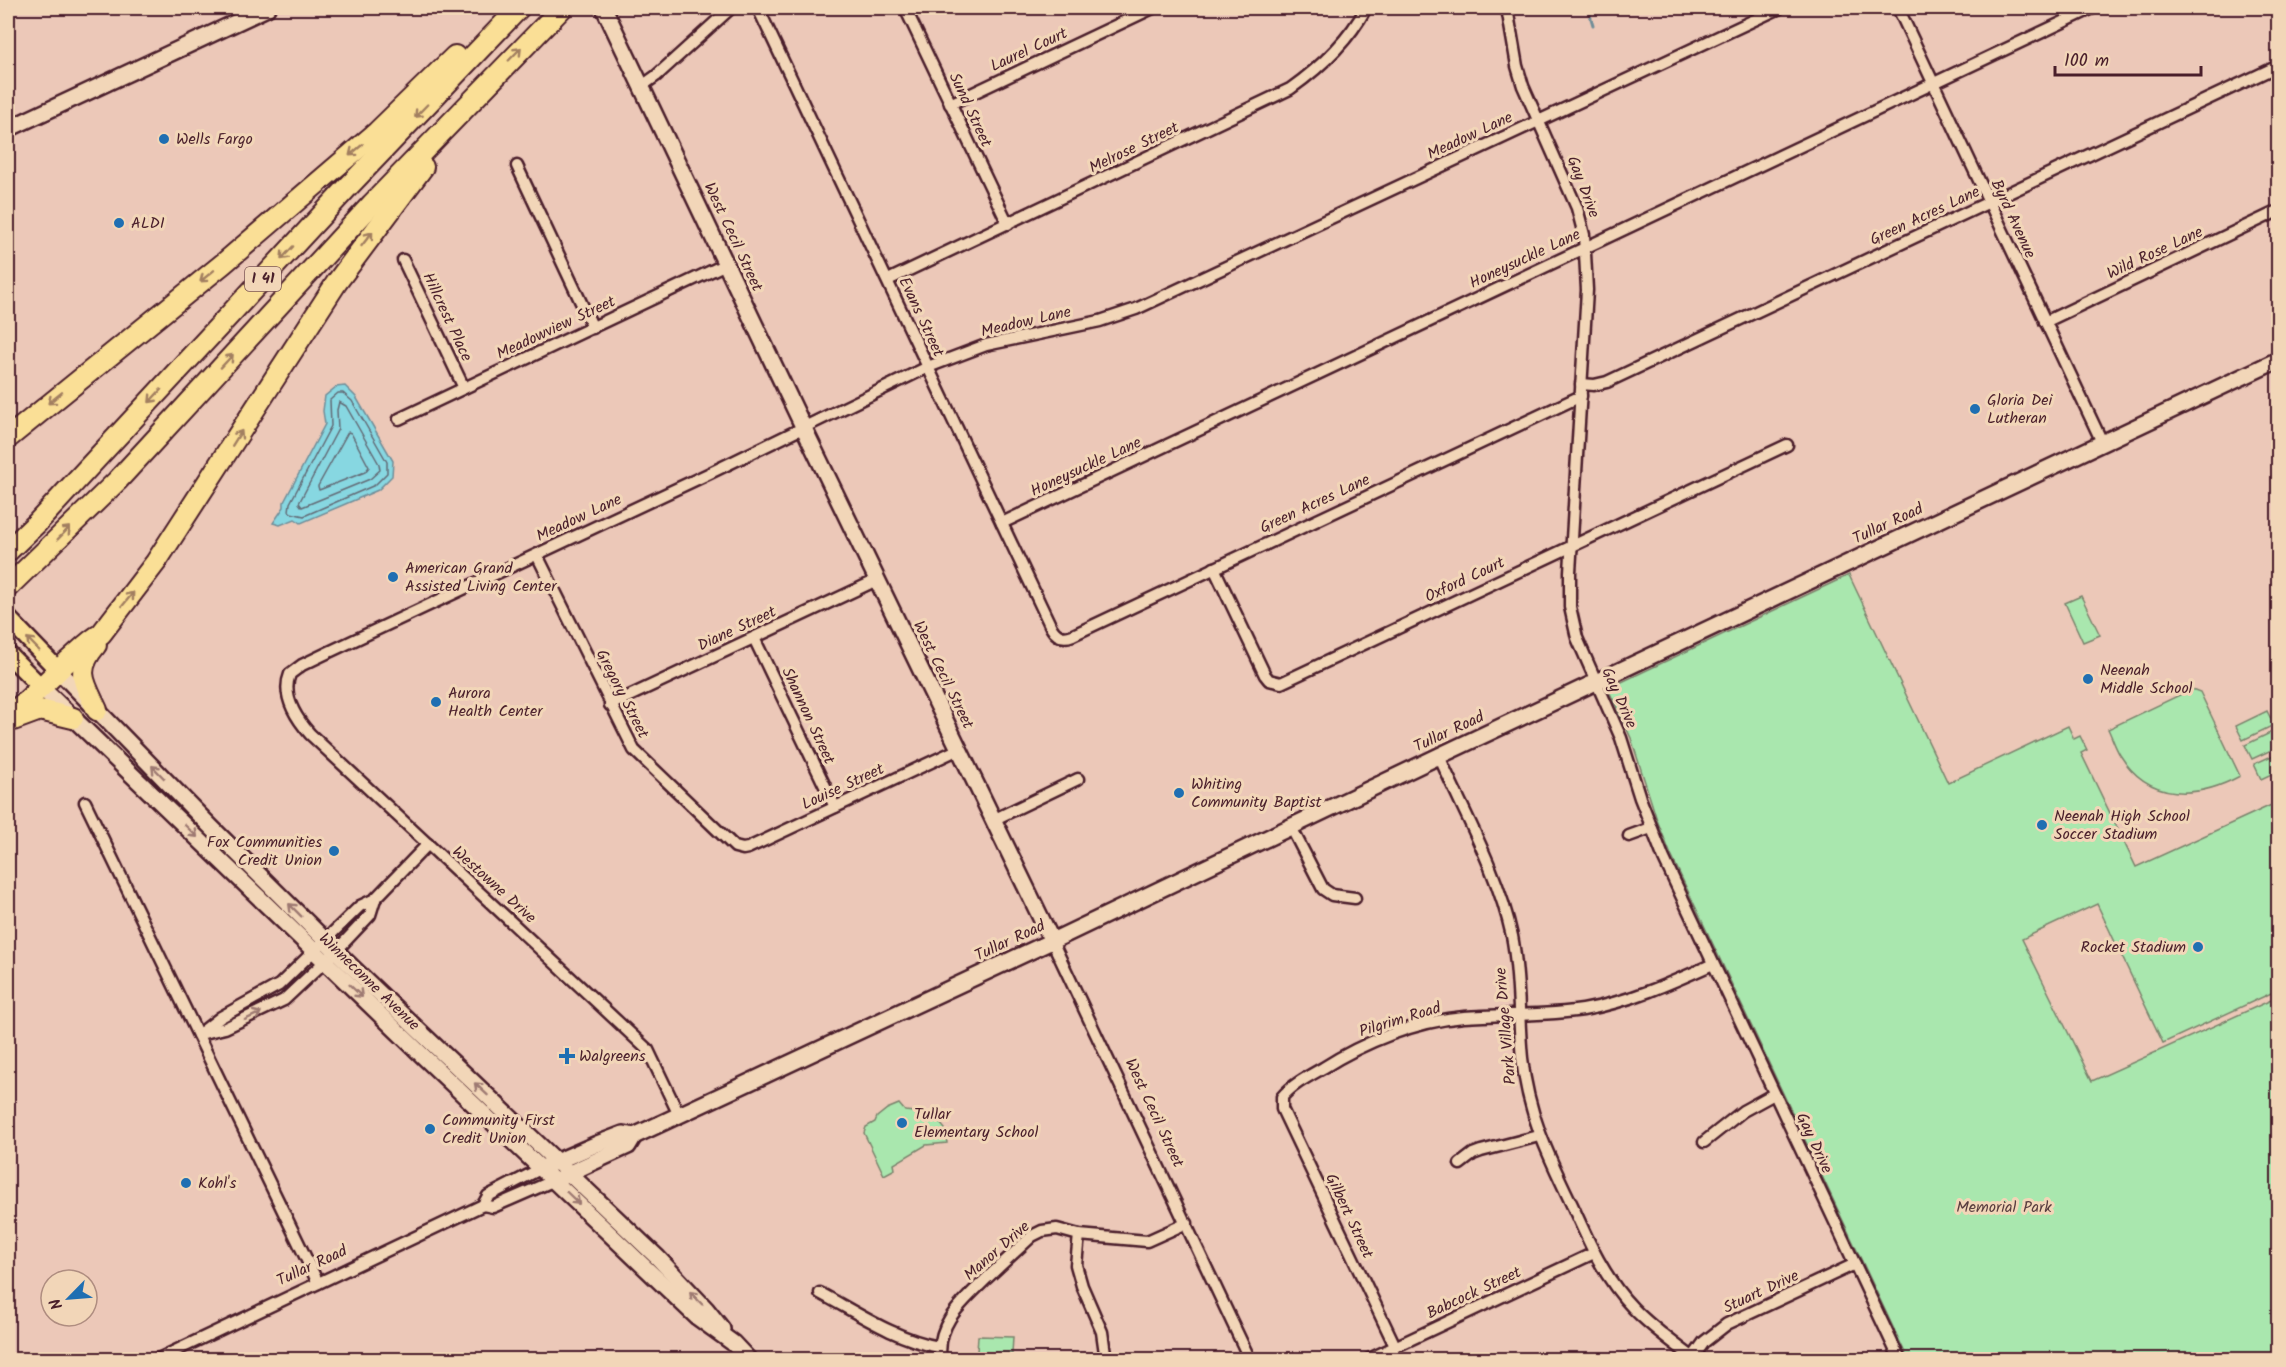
<svg xmlns="http://www.w3.org/2000/svg" width="2286" height="1367" viewBox="0 0 2286 1367" font-family="Kalam,sans-serif">
<rect width="100%" height="100%" fill="#ecc8b8"/>
<filter id="ink" filterUnits="userSpaceOnUse"><feTurbulence type="fractalNoise" baseFrequency=".0167" numOctaves="2"/><feDisplacementMap in="SourceGraphic" scale="12" xChannelSelector="R" yChannelSelector="G"/><feConvolveMatrix kernelMatrix="1 2 1 2 8 2 1 2 1" color-interpolation-filters="sRGB"/></filter>
<g filter="url(#ink)">
<g fill="#a9e7ae" stroke="#7a836c" stroke-width="1.5">
<path d="M1849,575L1948,783L2068,726L2074,739L2080,736L2087,750L2081,753L2136,867L2278,802V990L2163,1043L2097,904L2022,939L2092,1081L2278,997V1359H1908L1671,855L1657,820L1631,738L1609,691L1613,686Z"/>
<path d="M2081,596L2100,635L2083,642L2065,603Z"/>
<path d="M2192,689L2200,692L2240,776C2197,799 2149,802 2120,755C2115,747 2112,737 2108,729Z"/>
<path d="M2267,711L2274,725L2243,740L2236,726Z"/>
<path d="M2276,730L2278,735V747L2252,759L2245,745Z"/>
<path d="M2278,753V771L2261,779L2254,764Z"/>
<path d="M899,1104L905,1111L914,1112L921,1119L936,1118L945,1129L947,1143L926,1145L894,1164L895,1169L884,1175L864,1133L866,1127L875,1122L877,1117L887,1109Z"/>
<path d="M978,1336L1013,1337L1012,1354L977,1352Z"/>
</g>
<path fill="#87d7e1" stroke="#6f8d98" stroke-width="1.5" d="M345,386L356,397L393,461L392,476L378,490L301,523L295,519L280,525L273,523L284,507V502L325,424L323,411L325,396L336,387Z"/>
<g fill="none" stroke-linecap="round" stroke-linejoin="round">
<g stroke="#626974" stroke-width="1.5">
<path d="M338,393H343L352,401L387,462V473L375,485L304,516L291,513L289,511L290,503L331,426L330,400Z"/>
<path d="M339,402L346,406L379,464L380,470L370,479L302,507L299,503L338,429L337,410Z"/>
<path d="M348,432L351,433L369,467L365,472L319,490L318,486Z"/>
</g>
<path stroke="#6f8d98" stroke-width="3" d="M1588,8L1593,25"/>
<defs>
<g id="minor">
<path d="M758,8L1051,627C1056,636 1063,639 1073,635L1581,396"/>
<path d="M905,8L1008,224"/>
<path d="M1507,8L1517,66L1523,86L1577,208L1584,235L1587,290L1570,572V607L1577,638L1621,738L1640,798L1664,859L1900,1360"/>
<path d="M1898,8L2102,442"/>
<path d="M642,86L656,76L731,8"/>
<path d="M950,104L1153,8"/>
<path d="M517,166L593,328"/>
<path d="M403,260L464,388"/>
<path d="M888,280L1290,89C1321,67 1348,42 1366,8"/>
<path d="M2045,322L2278,211"/>
<path d="M1581,384L1594,385L1607,382L2278,66"/>
<path d="M399,419L726,264"/>
<path d="M1002,523L2093,8"/>
<path d="M537,555L634,750L735,847L743,849L748,848L959,749"/>
<path d="M1214,568L1265,675L1269,680L1281,683L1787,445"/>
<path d="M754,638L835,807"/>
<path d="M610,705L877,580"/>
<path d="M1439,756C1465,815 1498,872 1512,936C1520,976 1518,1018 1522,1058C1528,1115 1549,1157 1573,1207C1589,1243 1605,1279 1633,1308C1652,1328 1674,1343 1696,1360"/>
<path d="M85,802L318,1283"/>
<path d="M993,820L1078,779"/>
<path d="M1291,827L1323,889L1332,895L1355,898"/>
<path d="M1629,836L1651,828"/>
<path d="M1052,941L1250,1360"/>
<path d="M204,1033L225,1028L284,1000L336,951L370,915L375,899"/>
<path d="M198,1035L221,1017L279,985L360,906L375,899L428,844"/>
<path d="M679,1115L648,1050L310,734C296,718 281,696 290,674L302,665L329,652L708,474L928,367L986,345L1100,321L1136,309L1780,8"/>
<path d="M1704,1142L1743,1111L1774,1094"/>
<path d="M1460,1164L1473,1154L1481,1151L1539,1136"/>
<path d="M483,1205L493,1207L555,1180"/>
<path d="M1079,1235L1076,1265L1082,1286L1102,1332L1106,1360"/>
<path d="M820,1293C859,1314 895,1339 939,1347"/>
<path d="M1395,1346L1282,1109V1097C1293,1084 1309,1076 1323,1068C1364,1042 1416,1021 1464,1017C1504,1014 1544,1016 1583,1010C1629,1002 1671,983 1713,964"/>
<path d="M156,1360L483,1205L488,1196L542,1168"/>
<path d="M941,1360C935,1323 964,1301 987,1278C1002,1264 1017,1250 1032,1236L1042,1231L1057,1229L1079,1235L1147,1241L1187,1223"/>
<path d="M1367,1360L1594,1253"/>
<path d="M1691,1360L1704,1342L1727,1324L1855,1264"/>
</g>
<g id="secondary">
<path d="M604,8L810,441L1052,941"/>
<path d="M8,129L267,8"/>
<path d="M58,670L211,827L352,967L658,1258L706,1309L722,1329"/>
<path d="M41,687L423,1056L697,1317L733,1343L749,1360"/>
<path d="M542,1168L597,1144L623,1134L634,1136L662,1123L1052,941L1439,756L2278,360"/>
<path d="M563,1176L628,1146L634,1136"/>
</g>
<g id="primary">
<path d="M8,618L58,670"/>
<path d="M8,654L41,687"/>
</g>
<g id="motorway">
<path d="M8,438L224,263L377,132L455,56"/>
<path d="M8,551L37,523L346,189L519,8"/>
<path d="M8,587L117,481L372,204L562,8"/>
<path d="M96,645C74,671 84,682 97,710"/>
<path d="M8,716C30,700 48,680 68,661C79,652 88,641 101,634L156,562L337,282L423,167"/>
<path d="M13,720L40,710L73,718"/>
</g>
</defs>
<use href="#minor" stroke="#4a1f2b" stroke-width="15"/>
<use href="#secondary" stroke="#4a1f2b" stroke-width="20"/>
<use href="#primary" stroke="#4a1f2b" stroke-width="21"/>
<use href="#motorway" stroke="#4a1f2b" stroke-width="24"/>
<use href="#minor" stroke="#f2d6b8" stroke-width="10"/>
<use href="#secondary" stroke="#f2d6b8" stroke-width="15"/>
<use href="#primary" stroke="#fadf96" stroke-width="16"/>
<use href="#motorway" stroke="#fadf96" stroke-width="20"/>
</g>
<defs><path id="oneway-shaft" d="M-6 0H5M1.5-3L5.5 0L1.5 3" fill="none" stroke-width="1.6" stroke-linecap="round" stroke-linejoin="round" transform="scale(1.5)"/></defs>
<g stroke="#a27f60">
<use href="#oneway-shaft" transform="translate(515 54) rotate(-46)"/>
<use href="#oneway-shaft" transform="translate(421 111) rotate(134)"/>
<use href="#oneway-shaft" transform="translate(356 150) rotate(140)"/>
<use href="#oneway-shaft" transform="translate(367 239) rotate(-52)"/>
<use href="#oneway-shaft" transform="translate(287 253) rotate(133)"/>
<use href="#oneway-shaft" transform="translate(207 276) rotate(141)"/>
<use href="#oneway-shaft" transform="translate(227 361) rotate(-47)"/>
<use href="#oneway-shaft" transform="translate(155 396) rotate(133)"/>
<use href="#oneway-shaft" transform="translate(55 398) rotate(141)"/>
<use href="#oneway-shaft" transform="translate(237 438) rotate(-58)"/>
<use href="#oneway-shaft" transform="translate(64 533) rotate(-45)"/>
<use href="#oneway-shaft" transform="translate(128 599) rotate(-51)"/>
<use href="#oneway-shaft" transform="translate(33 644) rotate(-134)"/>
</g>
<g stroke="#9e7a72">
<use href="#oneway-shaft" transform="translate(158 772) rotate(-134)"/>
<use href="#oneway-shaft" transform="translate(191 831) rotate(44)"/>
<use href="#oneway-shaft" transform="translate(295 910) rotate(-135)"/>
<use href="#oneway-shaft" transform="translate(356 991) rotate(44)"/>
<use href="#oneway-shaft" transform="translate(253 1016) rotate(-25)"/>
<use href="#oneway-shaft" transform="translate(481 1089) rotate(-137)"/>
<use href="#oneway-shaft" transform="translate(573 1198) rotate(44)"/>
<use href="#oneway-shaft" transform="translate(696 1298) rotate(-134)"/>
</g>
</g>
<g fill="#1f6fb2" stroke="#f2d6b8" stroke-width="2">
<circle cx="164" cy="139" r="6"/>
<circle cx="119" cy="223" r="6"/>
<circle cx="1975" cy="409" r="6"/>
<circle cx="393" cy="577" r="6"/>
<circle cx="2088" cy="679" r="6"/>
<circle cx="436" cy="702" r="6"/>
<circle cx="1179" cy="793" r="6"/>
<circle cx="2042" cy="825" r="6"/>
<circle cx="334" cy="851" r="6"/>
<circle cx="2198" cy="947" r="6"/>
<path d="M564 1047h6v6h6v6h-6v6h-6v-6h-6v-6h6z"/>
<circle cx="902" cy="1123" r="6"/>
<circle cx="430" cy="1129" r="6"/>
<circle cx="186" cy="1183" r="6"/>
</g>
<g text-anchor="middle" dominant-baseline="central" stroke-width="6" stroke-linejoin="round" paint-order="stroke">
<rect fill="#f2d6b8" stroke="#7c5655" stroke-width="1.5" x="245" y="267" width="36" height="24" rx="4.5"/>
<g font-size="15" font-weight="bold" fill="#4a1f2b">
<text x="263" y="279">I 41</text>
</g>
<g font-size="16" fill="#4a1f2b" stroke="#f2d6b8">
<text transform="translate(1029 50) rotate(-25)">Laurel Court</text>
<text transform="translate(970 110) rotate(65)">Sund Street</text>
<text transform="translate(1470 136) rotate(-25)">Meadow Lane</text>
<text transform="translate(1134 148) rotate(-26)">Melrose Street</text>
<text transform="translate(1583 187) rotate(69)">Gay Drive</text>
<text transform="translate(1925 216) rotate(-25)">Green Acres Lane</text>
<text transform="translate(2013 219) rotate(65)">Byrd Avenue</text>
<text transform="translate(733 237) rotate(65)">West Cecil Street</text>
<text transform="translate(2155 253) rotate(-25)">Wild Rose Lane</text>
<text transform="translate(1525 259) rotate(-25)">Honeysuckle Lane</text>
<text transform="translate(447 317) rotate(65)">Hillcrest Place</text>
<text transform="translate(921 317) rotate(65)">Evans Street</text>
<text transform="translate(1026 322) rotate(-13)">Meadow Lane</text>
<text transform="translate(556 328) rotate(-25)">Meadowview Street</text>
<text transform="translate(1086 467) rotate(-25)">Honeysuckle Lane</text>
<text transform="translate(1315 504) rotate(-25)">Green Acres Lane</text>
<text transform="translate(579 518) rotate(-25)">Meadow Lane</text>
<text transform="translate(1888 524) rotate(-25)">Tullar Road</text>
<text transform="translate(1465 580) rotate(-25)">Oxford Court</text>
<text transform="translate(737 629) rotate(-25)">Diane Street</text>
<text transform="translate(943 675) rotate(64)">West Cecil Street</text>
<text transform="translate(622 694) rotate(63)">Gregory Street</text>
<text transform="translate(1619 698) rotate(66)">Gay Drive</text>
<text transform="translate(808 716) rotate(65)">Shannon Street</text>
<text transform="translate(1449 732) rotate(-25)">Tullar Road</text>
<text transform="translate(843 787) rotate(-25)">Louise Street</text>
<text transform="translate(494 885) rotate(42)">Westowne Drive</text>
<text transform="translate(1010 941) rotate(-25)">Tullar Road</text>
<text transform="translate(369 982) rotate(44)">Winneconne Avenue</text>
<text transform="translate(1400 1020) rotate(-17)">Pilgrim Road</text>
<text transform="translate(1506 1026) rotate(-95)">Park Village Drive</text>
<text transform="translate(1154 1113) rotate(65)">West Cecil Street</text>
<text transform="translate(1814 1143) rotate(65)">Gay Drive</text>
<text transform="translate(1349 1216) rotate(65)">Gilbert Street</text>
<text transform="translate(997 1251) rotate(-41)">Manor Drive</text>
<text transform="translate(312 1266) rotate(-25)">Tullar Road</text>
<text transform="translate(1761 1292) rotate(-25)">Stuart Drive</text>
<text transform="translate(1474 1293) rotate(-25)">Babcock Street</text>
</g>
<g font-size="16" fill="#4a1f2b" stroke="#f2d6b8" text-anchor="start">
<text x="176" y="139">Wells Fargo</text>
<text x="131" y="223">ALDI</text>
<text x="1987" y="400">Gloria Dei<tspan x="1987" dy="18">Lutheran</tspan></text>
<text x="405" y="568">American Grand<tspan x="405" dy="18">Assisted Living Center</tspan></text>
<text x="2100" y="670">Neenah<tspan x="2100" dy="18">Middle School</tspan></text>
<text x="448" y="693">Aurora<tspan x="448" dy="18">Health Center</tspan></text>
<text x="1191" y="784">Whiting<tspan x="1191" dy="18">Community Baptist</tspan></text>
<text x="2054" y="816">Neenah High School<tspan x="2054" dy="18">Soccer Stadium</tspan></text>
<text x="322" y="842" text-anchor="end">Fox Communities<tspan x="322" dy="18">Credit Union</tspan></text>
<text x="2186" y="947" text-anchor="end">Rocket Stadium</text>
<text x="579" y="1056">Walgreens</text>
<text x="914" y="1114">Tullar<tspan x="914" dy="18">Elementary School</tspan></text>
<text x="442" y="1120">Community First<tspan x="442" dy="18">Credit Union</tspan></text>
<text x="198" y="1183">Kohl's</text>
</g>
<g font-size="16" fill="#583d3f" stroke="#f2d6b8">
<text x="2004" y="1207">Memorial Park</text>
</g>
</g>
<rect width="2286" height="1367" fill="none" stroke="#f2d6b8" stroke-width="30"/>
<rect x="15" y="15" width="2256" height="1337" fill="none" stroke="#4a1f2b" stroke-width="2" filter="url(#ink)"/>
<g transform="translate(69 1298) rotate(245)"><circle r="28" fill="#f2d6b8" stroke="#af8d80" stroke-width="1.5"/>
<path d="M0-4.5L10 22L0 15L-10 22Z" fill="#1f6fb2"/>
<text y="-9" font-size="16" font-weight="bold" text-anchor="middle" fill="#4a1f2b">N</text>
</g>
<path d="M2055 66v9h146v-9" fill="none" stroke="#4a1f2b" stroke-width="3"/>
<text x="2064" y="66" font-size="18" fill="#4a1f2b" stroke="#f2d6b8" stroke-width="4.5" paint-order="stroke">100 m</text>
</svg>
